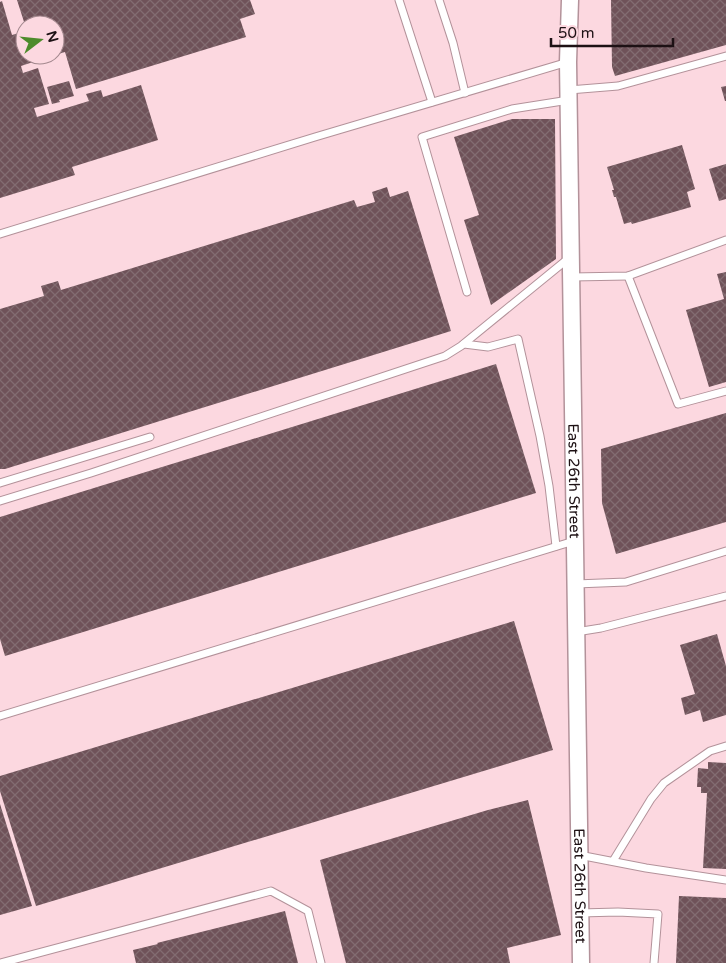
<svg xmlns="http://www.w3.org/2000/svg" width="726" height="963" viewBox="0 0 726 963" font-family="'Varela Round',sans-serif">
<defs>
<pattern id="building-cross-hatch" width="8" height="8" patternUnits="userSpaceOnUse" patternTransform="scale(1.25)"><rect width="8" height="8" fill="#6f5259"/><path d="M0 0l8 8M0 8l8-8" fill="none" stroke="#826c71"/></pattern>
</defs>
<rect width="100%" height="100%" fill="#fcd8e0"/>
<g fill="url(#building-cross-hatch)">
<path d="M17,0H250L255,14L240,19L246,37L76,89L65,52L55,55V25H25Z"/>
<path d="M611,0H726V45L615,76L612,67Z"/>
<path d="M2,1L12,35L25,31V55H54L21,66L23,73L38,68L49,104L34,108L37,117L89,101L86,94L101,90L103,97L141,85L158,140L72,167L75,175L0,198V2Z"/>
<path d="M69,81L74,96L59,100L60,102L52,104L47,87Z"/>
<path d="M726,86V101H725L721,87Z"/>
<path d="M512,119H555L556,259L491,305L464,220L479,215L454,137Z"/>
<path d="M682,145L695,189L687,192L691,207L632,224L631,222L624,224L616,197H614L612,190H614L607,167Z"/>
<path d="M726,164V199L719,201L709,169Z"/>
<path d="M387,187L390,197L408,191L451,331L5,469H0V309L44,296L41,286L58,281L61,290L354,200L357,207L375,202L372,192Z"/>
<path d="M726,272V382L709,387L686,310L724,299L717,274Z"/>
<path d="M496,364L536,493L5,656L0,639V517Z"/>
<path d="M726,413V522L616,554L602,503L601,449Z"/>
<path d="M514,621L553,750L36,906L0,791V776Z"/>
<path d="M717,634L726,666V715L703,722L700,710L685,715L681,698L695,694L680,645Z"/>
<path d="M708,762L726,763V869L703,868L707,793H701V787H697L698,768L708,769Z"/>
<path d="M528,800L561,935L507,948L510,963H346L320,860L488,810Z"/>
<path d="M0,804L32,906L0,915Z"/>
<path d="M679,896L726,898V963H676Z"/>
<path d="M285,911L298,963H136L133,950L158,944L157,943Z"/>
</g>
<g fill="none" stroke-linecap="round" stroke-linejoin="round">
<defs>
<g id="service">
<path d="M399,0L432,102"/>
<path d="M439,0L453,43L465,93"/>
<path d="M569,90L618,86L726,56"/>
<path d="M0,234L315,137L568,62"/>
<path d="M628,276L678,404L726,391"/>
<path d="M572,277L628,276L726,240"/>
<path d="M467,292L422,137L512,109L569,100"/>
<path d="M464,344L488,347L518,339L540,436L549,486L556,546"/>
<path d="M0,483L150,437"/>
<path d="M0,501L91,473L445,356L461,346L569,258"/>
<path d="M576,584L626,582L726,551"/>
<path d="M576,632L601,628L726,596"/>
<path d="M0,716L574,541"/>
<path d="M579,855L646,868L726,880"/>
<path d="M613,861L651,799L664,783L710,751L726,746"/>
<path d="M580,913L618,912L658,914L654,963"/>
<path d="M1,963L271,891L308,911L321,963"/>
</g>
<g id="tertiary">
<path id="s1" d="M570,0L568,62L581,963"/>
</g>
</defs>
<use href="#service" stroke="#b3929a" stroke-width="9"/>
<use href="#tertiary" stroke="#b3929a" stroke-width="19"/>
<use href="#service" stroke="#fff" stroke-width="7"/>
<use href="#tertiary" stroke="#fff" stroke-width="16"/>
</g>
<g text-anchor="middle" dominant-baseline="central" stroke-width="5" stroke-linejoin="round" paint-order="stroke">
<g font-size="15" fill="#1d1114" stroke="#fcd8e0">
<text stroke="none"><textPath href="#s1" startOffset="481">East 26th Street</textPath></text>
<text stroke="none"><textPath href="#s1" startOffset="886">East 26th Street</textPath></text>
</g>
</g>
<g transform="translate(40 40) rotate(74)"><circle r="24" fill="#fcd8e0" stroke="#a3888e"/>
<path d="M0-4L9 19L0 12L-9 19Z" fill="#4d8b2b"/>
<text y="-8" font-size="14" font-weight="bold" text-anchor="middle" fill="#1d1114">N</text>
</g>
<path d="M551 38v8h122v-8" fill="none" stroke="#1d1114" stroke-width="2.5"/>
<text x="558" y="38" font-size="15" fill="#1d1114" stroke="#fcd8e0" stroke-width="4" paint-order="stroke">50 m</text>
</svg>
